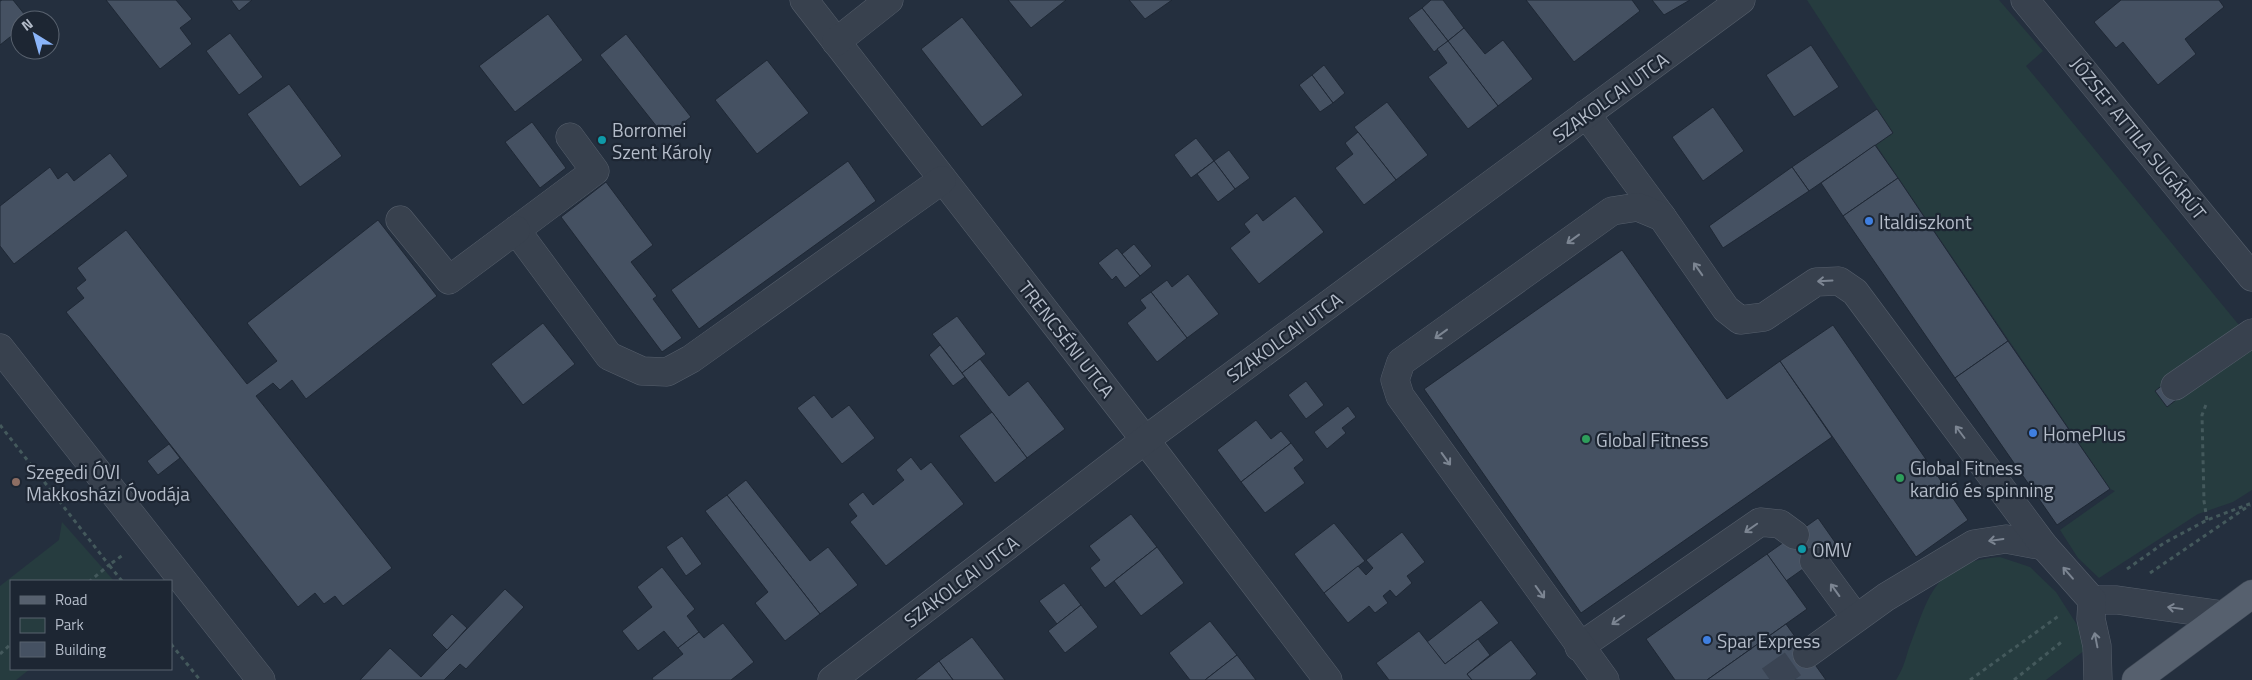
<svg xmlns="http://www.w3.org/2000/svg" width="2252" height="680" viewBox="0 0 2252 680" font-family="'Titillium Web',sans-serif">
<rect width="100%" height="100%" fill="#242f3e"/>
<g fill="#263c3f">
<path d="M1807,0H1999L2043,51L2026,66L2243,330L2252,348V490L2233,502L2198,514L2099,578L2078,558L2060,530L2115,491L2110,489L1876,145L1893,133Z"/>
<path d="M62,522L114,581H11V669H30L16,680H0V586L59,540Z"/>
<path d="M2000,557L2030,567L2056,592L2081,631L2085,650L2046,680H1896C1902,671 1905,661 1908,651C1929,597 1933,562 2000,557Z"/>
</g>
<g fill="#455162" stroke="#1f2835">
<path d="M2,0H13L29,20H20V29L0,45V1Z"/>
<path d="M106,0H176L192,19L180,28L192,44L160,69Z"/>
<path d="M231,0H252L239,11Z"/>
<path d="M1008,0H1066L1031,28Z"/>
<path d="M1129,0H1172L1145,19Z"/>
<path d="M1431,0H1443L1464,28L1448,41L1422,8Z"/>
<path d="M1526,0H1632L1640,11L1574,62Z"/>
<path d="M1652,0H1690L1664,15Z"/>
<path d="M2121,0H2219L2224,7L2185,39L2196,54L2158,85L2123,42L2116,48L2094,22Z"/>
<path d="M1422,8L1448,41L1434,52L1408,18Z"/>
<path d="M548,14L583,60L515,112L479,66Z"/>
<path d="M962,17L1023,95L982,127L921,49Z"/>
<path d="M1464,28L1485,54L1503,40L1533,79L1498,106L1448,41Z"/>
<path d="M230,33L263,77L239,95L206,51Z"/>
<path d="M626,34L691,117L665,137L600,55Z"/>
<path d="M1448,41L1498,106L1468,129L1428,77L1447,63L1437,49Z"/>
<path d="M1811,45L1839,87L1794,117L1766,75Z"/>
<path d="M767,60L809,113L757,154L715,100Z"/>
<path d="M1324,65L1345,93L1333,103L1312,75Z"/>
<path d="M1312,75L1333,103L1320,112L1299,85Z"/>
<path d="M289,84L342,156L300,187L247,114Z"/>
<path d="M1387,102L1428,155L1396,180L1354,127Z"/>
<path d="M1713,107L1744,151L1703,181L1672,137Z"/>
<path d="M1877,109L1893,133L1809,191L1792,167Z"/>
<path d="M532,122L566,168L540,188L505,142Z"/>
<path d="M1358,132L1396,180L1364,205L1335,168L1353,154L1345,143Z"/>
<path d="M1196,138L1214,161L1191,178L1174,155Z"/>
<path d="M1875,145L1898,178L1843,216L1821,183Z"/>
<path d="M1229,150L1250,178L1235,189L1214,161Z"/>
<path d="M110,153L128,176L14,264L0,246V206L50,167L58,179L67,172L74,181Z"/>
<path d="M848,161L876,201L699,329L671,290Z"/>
<path d="M1214,161L1235,189L1218,202L1197,174Z"/>
<path d="M1792,167L1809,191L1723,248L1709,226Z"/>
<path d="M1898,178L2008,341L1955,378L1843,216Z"/>
<path d="M606,182L653,245L631,262L657,296L653,299L682,338L662,352L561,217Z"/>
<path d="M1295,196L1324,232L1259,284L1230,248L1250,232L1244,224L1257,213L1263,221Z"/>
<path d="M378,220L437,296L306,399L292,380L280,390L273,383L256,396L392,568L343,606L335,596L324,604L315,593L298,607L66,312L84,298L76,288L86,280L77,268L126,230L247,384L277,361L247,323Z"/>
<path d="M1134,244L1152,266L1140,276L1122,254Z"/>
<path d="M1117,248L1140,276L1125,288L1116,276L1112,280L1098,263Z"/>
<path d="M1622,250L1727,399L1780,361L1832,437L1581,613L1424,389Z"/>
<path d="M1188,274L1219,314L1187,338L1151,292L1167,280L1172,287Z"/>
<path d="M1151,292L1187,338L1157,362L1127,323L1146,308L1140,300Z"/>
<path d="M957,316L986,354L962,373L932,334Z"/>
<path d="M543,323L575,364L523,405L491,364Z"/>
<path d="M1833,325L1968,520L1916,557L1780,361Z"/>
<path d="M2008,341L2110,489L2057,525L1955,378Z"/>
<path d="M940,345L965,377L953,386L929,355Z"/>
<path d="M980,359L1009,396L1028,381L1065,429L1027,458L962,373Z"/>
<path d="M1306,381L1324,405L1306,419L1288,395Z"/>
<path d="M2164,384L2176,400L2167,407L2155,391Z"/>
<path d="M814,395L832,418L849,405L875,438L842,464L797,408Z"/>
<path d="M1348,406L1356,417L1342,428L1346,433L1327,449L1314,432Z"/>
<path d="M992,412L1027,458L995,483L959,436Z"/>
<path d="M1256,420L1271,439L1281,431L1291,443L1241,482L1217,450Z"/>
<path d="M1291,443L1304,460L1294,468L1305,483L1265,513L1241,482Z"/>
<path d="M169,444L180,458L158,475L147,461Z"/>
<path d="M911,457L921,470L931,462L964,504L886,566L850,522L857,516L848,504L863,492L873,505L904,480L896,470Z"/>
<path d="M746,480L810,561L828,547L858,585L820,614L727,495Z"/>
<path d="M727,495L820,614L785,641L755,603L768,592L705,511Z"/>
<path d="M1131,514L1157,547L1105,588L1090,568L1100,560L1089,546Z"/>
<path d="M1818,518L1837,545L1786,581L1767,554Z"/>
<path d="M1334,523L1365,561L1324,593L1294,554Z"/>
<path d="M1402,532L1425,562L1407,576L1412,583L1396,597L1390,590L1383,596L1388,603L1375,613L1369,606L1348,623L1324,593L1358,566L1366,575L1373,568L1366,560Z"/>
<path d="M682,536L702,564L686,576L666,547Z"/>
<path d="M1157,547L1184,583L1141,616L1114,581Z"/>
<path d="M1767,554L1807,609L1707,680H1675L1646,639Z"/>
<path d="M662,567L695,609L687,616L699,632L678,648L664,631L638,651L622,631L652,607L637,587Z"/>
<path d="M1064,583L1081,605L1057,624L1039,601Z"/>
<path d="M505,589L524,607L466,669L460,664L444,680H360L390,648L421,677Z"/>
<path d="M1481,600L1499,623L1445,664L1427,642Z"/>
<path d="M1081,605L1098,627L1065,653L1048,631Z"/>
<path d="M452,614L467,628L447,650L432,635Z"/>
<path d="M1210,621L1237,655L1205,680H1190L1169,653Z"/>
<path d="M723,623L754,662L731,680H653L652,678L683,654L678,648L699,632L704,638Z"/>
<path d="M1786,624L1826,680H1707Z"/>
<path d="M1419,631L1445,664L1478,639L1490,655L1467,674L1472,680H1389L1376,663Z"/>
<path d="M972,637L1005,680H953L939,661Z"/>
<path d="M1511,640L1537,674L1530,680H1472L1467,674Z"/>
<path d="M1237,655L1256,680H1205Z"/>
<path d="M939,661L953,680H915Z"/>
</g>
<g fill="none" stroke-linecap="round" stroke-linejoin="round">
<path stroke="#3a4453" stroke-width="28" stroke-dasharray="28 14" stroke-linecap="butt" d="M1770,680L1807,654"/>
<defs>
<g id="minor">
<path d="M804,0L1159,458L1328,680"/>
<path d="M2025,0L2252,277"/>
<path d="M836,42L889,0"/>
<path d="M1586,114L1662,217"/>
<path d="M570,137L595,171L516,230L609,356L642,371L667,372L691,359L942,180"/>
<path d="M400,220L449,280L516,230"/>
<path d="M0,348L261,680"/>
<path d="M2175,386L2252,333"/>
<path d="M1814,561L1856,618"/>
<path d="M2092,600H2117L2223,615"/>
<path d="M1579,647L1760,522L1780,524L1795,535"/>
<path d="M1807,654L1886,597L1974,544L2006,539L2044,546"/>
<path d="M832,680L1145,440L1741,0"/>
<path d="M1605,680L1400,396L1395,380L1401,362L1612,211L1638,207L1662,217L1726,309L1740,320L1764,317L1816,282L1839,281L1855,292L2044,546L2092,600L2091,619L2097,646L2098,680"/>
</g>
<path id="major" d="M2136,680L2252,594"/>
</defs>
<use href="#minor" stroke="#565f6c" stroke-width="29"/>
<use href="#major" stroke="#414a57" stroke-width="29"/>
<g stroke="#44595c" stroke-width="3" stroke-dasharray="4 4" stroke-linecap="butt">
<path d="M0,425L109,565L90,581"/>
<path d="M2207,520L2204,501L2202,415L2207,402"/>
<path d="M2127,569L2164,543L2207,520L2252,503"/>
<path d="M2150,573L2250,505"/>
<path d="M122,581L109,565L123,555"/>
<path d="M171,644L200,680"/>
<path d="M0,654L11,644"/>
<path d="M1970,680L2060,615"/>
<path d="M2014,680L2064,640"/>
</g>
<use href="#minor" stroke="#38414e" stroke-width="28"/>
<use href="#major" stroke="#56606e" stroke-width="28"/>
</g>
<defs><path id="oneway-shaft" d="M-6 0H5M1.5-3L5.5 0L1.5 3" fill="none" stroke-width="1.6" stroke-linecap="round" stroke-linejoin="round" transform="scale(1.25)"/></defs>
<g stroke="#7c8592">
<use href="#oneway-shaft" transform="translate(1573 239) rotate(144)"/>
<use href="#oneway-shaft" transform="translate(1698 269) rotate(-125)"/>
<use href="#oneway-shaft" transform="translate(1825 281) rotate(177)"/>
<use href="#oneway-shaft" transform="translate(1441 334) rotate(144)"/>
<use href="#oneway-shaft" transform="translate(1960 432) rotate(-127)"/>
<use href="#oneway-shaft" transform="translate(1446 459) rotate(54)"/>
<use href="#oneway-shaft" transform="translate(1751 528) rotate(145)"/>
<use href="#oneway-shaft" transform="translate(1996 540) rotate(172)"/>
<use href="#oneway-shaft" transform="translate(2068 573) rotate(-131)"/>
<use href="#oneway-shaft" transform="translate(1835 590) rotate(-126)"/>
<use href="#oneway-shaft" transform="translate(1540 592) rotate(54)"/>
<use href="#oneway-shaft" transform="translate(2175 608) rotate(-172)"/>
<use href="#oneway-shaft" transform="translate(1618 620) rotate(145)"/>
<use href="#oneway-shaft" transform="translate(2096 640) rotate(-101)"/>
</g>
<g fill="#0f9aa8" stroke="#1d2633" stroke-width="2">
<circle cx="602" cy="140" r="5"/>
<circle cx="1802" cy="549" r="5"/>
</g>
<g fill="#3f7fe0" stroke="#1d2633" stroke-width="2">
<circle cx="1869" cy="221" r="5"/>
<circle cx="2033" cy="433" r="5"/>
<circle cx="1707" cy="640" r="5"/>
</g>
<g fill="#2e9e5b" stroke="#1d2633" stroke-width="2">
<circle cx="1586" cy="439" r="5"/>
<circle cx="1900" cy="478" r="5"/>
</g>
<circle fill="#8d6e63" stroke="#1d2633" stroke-width="2" cx="16" cy="482" r="5"/>
<g text-anchor="middle" dominant-baseline="central" stroke-width="4.5" stroke-linejoin="round" paint-order="stroke">
<g font-size="19" fill="#b4bcc9" stroke="#1d2633">
<text transform="translate(1610 97) rotate(-36)">SZAKOLCAI UTCA</text>
<text transform="translate(2139 138) rotate(51)">JÓZSEF ATTILA SUGÁRÚT</text>
<text transform="translate(1284 337) rotate(-36)">SZAKOLCAI UTCA</text>
<text transform="translate(1067 339) rotate(52)">TRENCSÉNI UTCA</text>
<text transform="translate(961 581) rotate(-37)">SZAKOLCAI UTCA</text>
</g>
<g font-size="19" fill="#b4bcc9" stroke="#1d2633" text-anchor="start">
<text x="612" y="129">Borromei<tspan x="612" dy="22">Szent Károly</tspan></text>
<text x="1879" y="221">Italdiszkont</text>
<text x="2043" y="433">HomePlus</text>
<text x="1596" y="439">Global Fitness</text>
<text x="1910" y="467">Global Fitness<tspan x="1910" dy="22">kardió és spinning</tspan></text>
<text x="26" y="471">Szegedi ÓVI<tspan x="26" dy="22">Makkosházi Óvodája</tspan></text>
<text x="1812" y="549">OMV</text>
<text x="1717" y="640">Spar Express</text>
</g>
</g>
<rect x="10" y="580" width="162" height="90" fill="#1d2633" stroke="#59626f"/>
<rect x="20" y="596" width="25" height="8" fill="#56606e" stroke="#59626f"/>
<text x="55" y="605" font-size="15" fill="#b4bcc9">Road</text>
<rect x="20" y="618" width="25" height="15" fill="#263c3f" stroke="#59626f"/>
<text x="55" y="630" font-size="15" fill="#b4bcc9">Park</text>
<rect x="20" y="642" width="25" height="15" fill="#455162" stroke="#59626f"/>
<text x="55" y="655" font-size="15" fill="#b4bcc9">Building</text>
<g transform="translate(35 35) rotate(323)"><circle r="24" fill="#1d2633" stroke="#59626f"/>
<path d="M0-4L9 19L0 12L-9 19Z" fill="#8ab4f8"/>
<text y="-8" font-size="14" font-weight="bold" text-anchor="middle" fill="#b4bcc9">N</text>
</g>
</svg>
